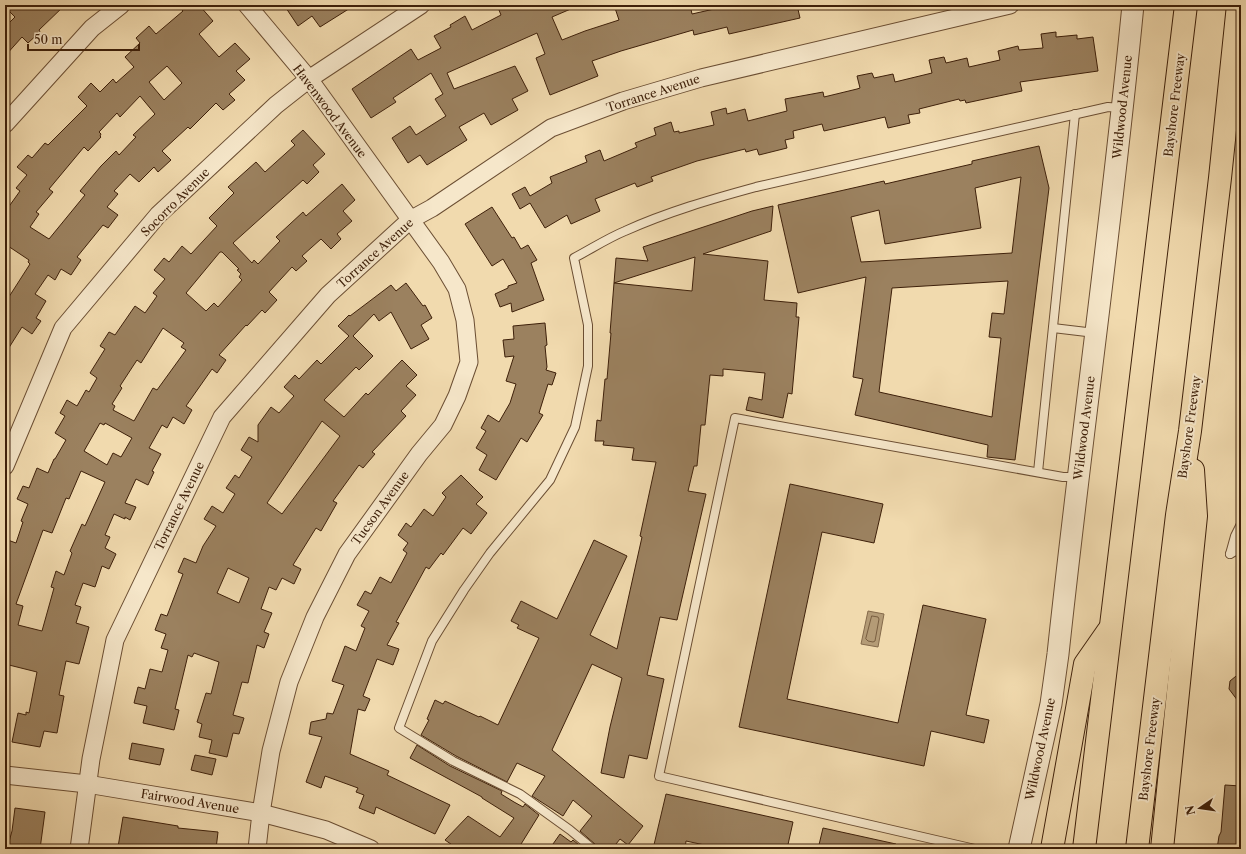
<svg xmlns="http://www.w3.org/2000/svg" width="1246" height="854" viewBox="0 0 1246 854" font-family="'Libre Caslon Text',serif">
<rect width="100%" height="100%" fill="#f1daae"/>
<filter id="stains"><feTurbulence type="fractalNoise" baseFrequency=".005" numOctaves="4"/><feColorMatrix values="0 0 0 0 .2 0 0 0 0 .09 0 0 0 0 .02 0 0 0 .5 -.17"/></filter>
<radialGradient id="worn" r=".72"><stop offset=".6" stop-color="#630" stop-opacity="0"/><stop offset="1" stop-color="#630" stop-opacity=".3"/></radialGradient>
<path fill="#b49b76" stroke="#856a4b" d="M868,611L884,614L878,647L861,644Z"/>
<g fill="none" stroke-linecap="round" stroke-linejoin="round">
<path stroke="#795e40" stroke-width="1" d="M872,616L878,617L879,619L875,641L873,642L868,641L866,639Z"/>
</g>
<g fill="#9b815f" stroke="#3e200a" fill-rule="evenodd">
<path d="M5,5H65L39,30L40,32L28,43L22,37L5,56V27L15,17L5,7Z"/>
<path d="M178,5H199L213,21L199,34L219,57L235,43L250,59L236,71L245,80L229,94L235,100L223,110L216,103L190,129L188,127L162,151L171,160L158,172L154,167L139,182L130,174L114,191L118,194L107,207L118,215L108,228L103,225L77,257L81,260L71,275L61,269L55,280L48,275L35,294L46,301L36,318L41,321L32,334L22,327L5,354V303L30,264L28,262L29,260L5,244V212L20,191L16,188L27,175L17,167L28,155L32,158L45,143L48,145L87,106L78,97L91,83L100,92L113,79L116,83L134,67L125,57L140,43L136,38L149,26L156,34L183,11ZM167,66L182,83L164,100L149,82ZM140,96L155,114L133,135L136,137L119,155L116,151L101,166L80,191L85,195L49,239L30,227L39,214L36,212L53,192L49,189L84,147L88,151L101,137L100,136L101,134L99,132L117,113L120,117Z"/>
<path d="M284,5H355L320,27L312,16L298,26Z"/>
<path d="M497,5H580L552,17L562,40L585,31L619,20L614,5H690L692,14L732,5H797L800,18L729,34L727,27L694,35L693,30L621,51L592,61L598,76L550,95L536,58L545,54L537,33L447,73L454,89L515,66L528,91L512,99L518,110L491,125L484,113L459,127L467,140L427,165L420,155L408,163L392,138L410,126L416,135L446,116L435,99L443,94L431,73L393,98L396,102L371,118L352,89L411,49L418,60L441,48L434,36L451,27L450,25L465,16L472,30L501,15Z"/>
<path d="M1056,32V37L1077,35V39L1093,37L1098,71L1020,82L1022,91L966,103L965,100L960,101L959,99L919,109L920,113L908,115L910,123L888,128L885,117L824,131L822,124L793,131L794,138L785,140L787,148L759,155L757,149L746,152L745,149L697,161L651,177L653,181L637,187L635,183L595,199L600,211L571,224L567,215L545,228L530,203L520,209L512,194L525,187L530,196L552,183L550,177L587,162L585,156L600,150L604,161L637,147L635,143L656,135L654,128L671,122L674,132L679,131V133L714,125L711,112L726,108L727,114L745,109L748,121L787,111L785,99L823,92L824,97L857,89L860,88L857,76L872,73L874,78L893,74L895,82L932,73L929,60L944,57L946,63L967,58L969,67L1000,60L998,51L1018,46L1019,50L1043,48L1041,34Z"/>
<path d="M303,130L325,154L313,165L319,172L307,184L303,180L233,243L252,263L254,260L258,264L280,241L276,237L303,212L306,216L342,184L355,200L343,211L352,221L337,234L341,239L331,249L321,239L302,256L307,261L296,271L292,267L269,292L277,300L265,313L262,310L247,326L246,325L219,355L226,360L217,373L212,369L186,406L192,410L184,424L173,417L167,428L162,425L149,448L161,454L152,471L154,472L148,485L136,479L125,503L136,507L130,520L125,517V519L114,514L105,535L110,537L105,548L116,554L109,569L102,566L95,587L83,583L75,605L81,607L76,623L89,627L79,664L66,661L59,695L64,696L57,733L44,731L40,747L12,742L18,713L26,715V712L29,713L37,672L5,664V539L16,543L23,522L21,521L28,504L17,499L23,486L29,488L37,468L48,473L54,459H55L66,440L55,433L65,416L60,413L67,400L77,406L86,390L89,392L97,378L90,373L105,349L100,346L109,332L115,335L135,306L145,313L157,296L153,293L165,279L154,270L164,258L169,262L182,246L191,254L217,226L209,218L234,193L228,187L256,162L265,172L295,145L291,141ZM220,252H222L239,269L237,270L241,274L239,277L242,280L218,307L214,303L206,311L186,293ZM163,328L184,343L181,347L186,350L157,390L153,388L134,421L113,410L115,406L112,404L122,388L120,386L137,360L141,363ZM100,423L104,425L105,423L132,438L121,457L113,453L107,465L84,451ZM81,471L105,482L85,526L82,524L70,551L72,553L64,575L56,571L51,587L54,588L42,631L18,625L23,606L16,604L43,530L52,533L66,498L69,499Z"/>
<path d="M1039,146L1049,188L1015,460L987,457L988,445L855,415L863,379L853,377L866,277L798,293L778,205L884,181L885,184L972,164V161ZM1021,177L1012,253L861,262L851,217L879,210L885,244L981,228L975,188ZM1008,281L1004,314L992,313L989,337L1001,338L992,417L879,392L892,288Z"/>
<path d="M773,206L771,231L703,254L768,261L764,300L797,303L796,317H799L792,394L788,393L783,418L746,410L749,397L762,400L765,373L723,369V376L710,375L705,425H701L697,466H694L688,491L706,494L677,620L660,617L647,675L664,679L647,759L629,755L624,778L601,773L610,727L622,678L592,664L552,750L643,826L628,845L620,839L612,849H598L596,845L580,831L592,816L573,800L563,816L532,796L545,776L517,763L507,782L456,756L421,735L429,720L427,719L435,700L443,704L445,701L479,717L480,716L498,725L539,638L517,628L519,625L511,621L521,601L557,619L594,540L627,556L590,635L617,649L642,537L640,536L656,462L632,460L634,448L603,445L604,441H595L597,420L601,421L605,379H607L611,333H610L614,283L692,291L695,257L614,283L616,258L648,261L643,247L752,211Z"/>
<path d="M492,207L512,238L514,237L521,249L528,245L537,260L531,263L544,300L512,312L511,303L500,307L495,294L508,288V286L517,283L503,259L492,266L465,224Z"/>
<path d="M406,283L423,306L425,305L432,318L421,325L429,339L411,349L391,312L379,321L374,314L353,336L373,356L359,370L356,367L324,400L344,417L366,393L368,395L402,360L417,375L406,386L416,395L401,411L406,416L372,452L375,454L363,468L359,465L333,501L337,503L321,531L316,528L293,565L301,569L294,584L282,578L276,590L269,587L261,609L272,613L264,632L269,634L264,648L257,645L248,683L242,682L233,715L244,718L239,734L233,733L227,757L209,753L212,740L199,737L202,724L197,722L206,693L211,694L219,662L194,653L192,657L188,655L175,709L179,710L174,730L143,723L147,706L134,703L138,687L145,689L150,669L162,672L168,650L161,648L166,634L155,630L161,614L167,616L183,574L178,572L184,558L196,563L203,546L216,526L204,519L212,506L223,513L235,494L226,488L235,475L239,478L252,457L241,450L249,437L258,442V425L271,407L279,413L294,396L284,387L295,375L299,379L317,360L321,364L349,336L338,326L349,315L350,316L391,285L396,291ZM322,421L340,436L282,514L267,503ZM228,568L249,578L239,603L217,593Z"/>
<path d="M545,323L547,345L545,346L547,367L546,370L556,373L552,385L548,384L539,413L543,415L527,442L521,438L496,480L479,470L487,455L476,448L486,431L481,428L488,415L499,422L510,403L516,384L506,381L514,356L505,357L503,340L514,339L513,326Z"/>
<path d="M461,475L483,497L476,504L487,513L471,534L463,528L443,555L441,553L429,569L426,567L396,622L399,623L387,645L399,649L393,665L377,659L363,696L370,699L365,711L358,709L350,754L389,771L387,775L450,805L435,834L376,807L374,814L359,808L364,795L356,792L358,788L325,776L321,788L306,782L322,737L309,734L311,722L326,719L327,713L333,714L344,685L332,681L345,646L356,651L365,628L361,626L369,611L357,605L365,591L371,594L380,577L391,583L407,553L403,550L408,543L398,535L406,523L411,527L424,509L433,516L446,497L442,493Z"/>
<path d="M790,484L883,504L874,543L822,532L787,699L898,723L923,605L986,619L966,715L989,720L984,743L931,731L924,766L739,727Z"/>
<path d="M1241,672V705L1229,689L1230,681Z"/>
<path d="M132,743L164,749L160,765L129,759Z"/>
<path d="M417,745L450,766L502,791L501,794L514,802L523,807L525,804L539,815L518,849H458L445,840L468,816L500,837L514,818L482,798V797L410,758Z"/>
<path d="M195,755L216,759L212,775L191,770Z"/>
<path d="M1225,785L1241,786V849H1217L1219,836L1221,832Z"/>
<path d="M666,794L793,822L787,849H723L686,841L685,849H653Z"/>
<path d="M15,808L45,812L40,849H7L12,831Z"/>
<path d="M123,817L178,826V828L218,832L216,849H181L154,845V849H130L118,847Z"/>
<path d="M823,828L896,844L895,849H818Z"/>
<path d="M560,834L571,842L573,840L584,849H559L553,844Z"/>
</g>
<g fill="none" stroke-linecap="round" stroke-linejoin="round">
<defs>
<g id="service">
<path d="M1053,328L1095,333"/>
<path d="M1038,472L1075,114"/>
<path d="M1230,554L1235,536L1241,524"/>
<path d="M1230,554L1241,548"/>
<path d="M593,849L570,830L520,794L453,761L399,728L432,641L464,590L490,553L550,480L575,427L588,366V325L574,258C591,249 608,238 625,231C667,212 712,199 756,187L1108,107L1122,108"/>
<path d="M975,849L659,776L735,418L1063,477H1077"/>
</g>
<g id="minor">
<path d="M247,5L309,79L441,262L457,289L465,320L469,362L457,396L443,425L419,454L347,554L315,617L289,682L271,751L261,813L257,849"/>
<path d="M5,124L92,28L121,5"/>
<path d="M5,466L63,328L158,215L276,105L309,79L421,5"/>
<path d="M5,775L87,784L261,813L326,830L371,849"/>
<path d="M79,849L91,759L115,640L222,417L328,295L410,220L432,208L551,128L623,101L701,78L1010,5"/>
</g>
<path id="tertiary" d="M1019,849L1051,704L1058,654C1081,438 1112,222 1133,5"/>
<g id="motorway">
<path d="M1052,849L1085,664L1108,631"/>
<path d="M1084,849L1186,5"/>
<path d="M1137,849L1177,515L1190,431L1220,178L1238,5"/>
<path d="M1162,849L1196,516L1193,470"/>
</g>
</defs>
<use href="#service" stroke="#6b4e33" stroke-width="10"/>
<use href="#minor" stroke="#6b4e33" stroke-width="19"/>
<use href="#tertiary" stroke="#6b4e33" stroke-width="23"/>
<use href="#motorway" stroke="#3e200a" stroke-width="24"/>
<use href="#service" stroke="#f6e7ca" stroke-width="8"/>
<use href="#minor" stroke="#f6e7ca" stroke-width="17"/>
<use href="#tertiary" stroke="#f6e7ca" stroke-width="21"/>
<use href="#motorway" stroke="#f1daae" stroke-width="22"/>
</g>
<g text-anchor="middle" dominant-baseline="central" stroke-width="4" stroke-linejoin="round" paint-order="stroke">
<g font-size="12" fill="#3e200a" stroke="#f6e7ca">
<text transform="translate(653 93) rotate(-18)">Torrance Avenue</text>
<text transform="translate(1174 105) rotate(-83)">Bayshore Freeway</text>
<text transform="translate(1122 107) rotate(-84)">Wildwood Avenue</text>
<text transform="translate(330 111) rotate(53)">Havenwood Avenue</text>
<text transform="translate(175 202) rotate(-45)">Socorro Avenue</text>
<text transform="translate(375 253) rotate(-42)">Torrance Avenue</text>
<text transform="translate(1189 427) rotate(-82)">Bayshore Freeway</text>
<text transform="translate(1084 428) rotate(-83)">Wildwood Avenue</text>
<text transform="translate(179 506) rotate(-64)">Torrance Avenue</text>
<text transform="translate(380 508) rotate(-54)">Tucson Avenue</text>
<text transform="translate(1040 749) rotate(-78)">Wildwood Avenue</text>
<text transform="translate(1149 749) rotate(-83)">Bayshore Freeway</text>
<text transform="translate(190 801) rotate(9)">Fairwood Avenue</text>
</g>
</g>
<rect width="1246" height="854" fill="none" stroke="#f1daae" stroke-width="20"/>
<rect x="6" y="6" width="1234" height="842" fill="none" stroke="#3e200a" stroke-width="2"/>
<rect x="10" y="10" width="1226" height="834" fill="none" stroke="#3e200a"/>
<g transform="translate(1200 808) rotate(257)" stroke="#f6e7ca" stroke-width="3" paint-order="stroke">
<path d="M0-3L7 15L0 10L-7 15Z" fill="#3e200a"/>
<text y="-6" font-size="11" font-weight="bold" text-anchor="middle" fill="#3e200a">N</text>
</g>
<path d="M28 44v6h111v-6" fill="none" stroke="#3e200a" stroke-width="2"/>
<text x="34" y="44" font-size="12" fill="#3e200a" stroke="#f6e7ca" stroke-width="3" paint-order="stroke">50 m</text>
<rect width="100%" height="100%" filter="url(#stains)"/>
<rect width="100%" height="100%" fill="url(#worn)"/>
</svg>
